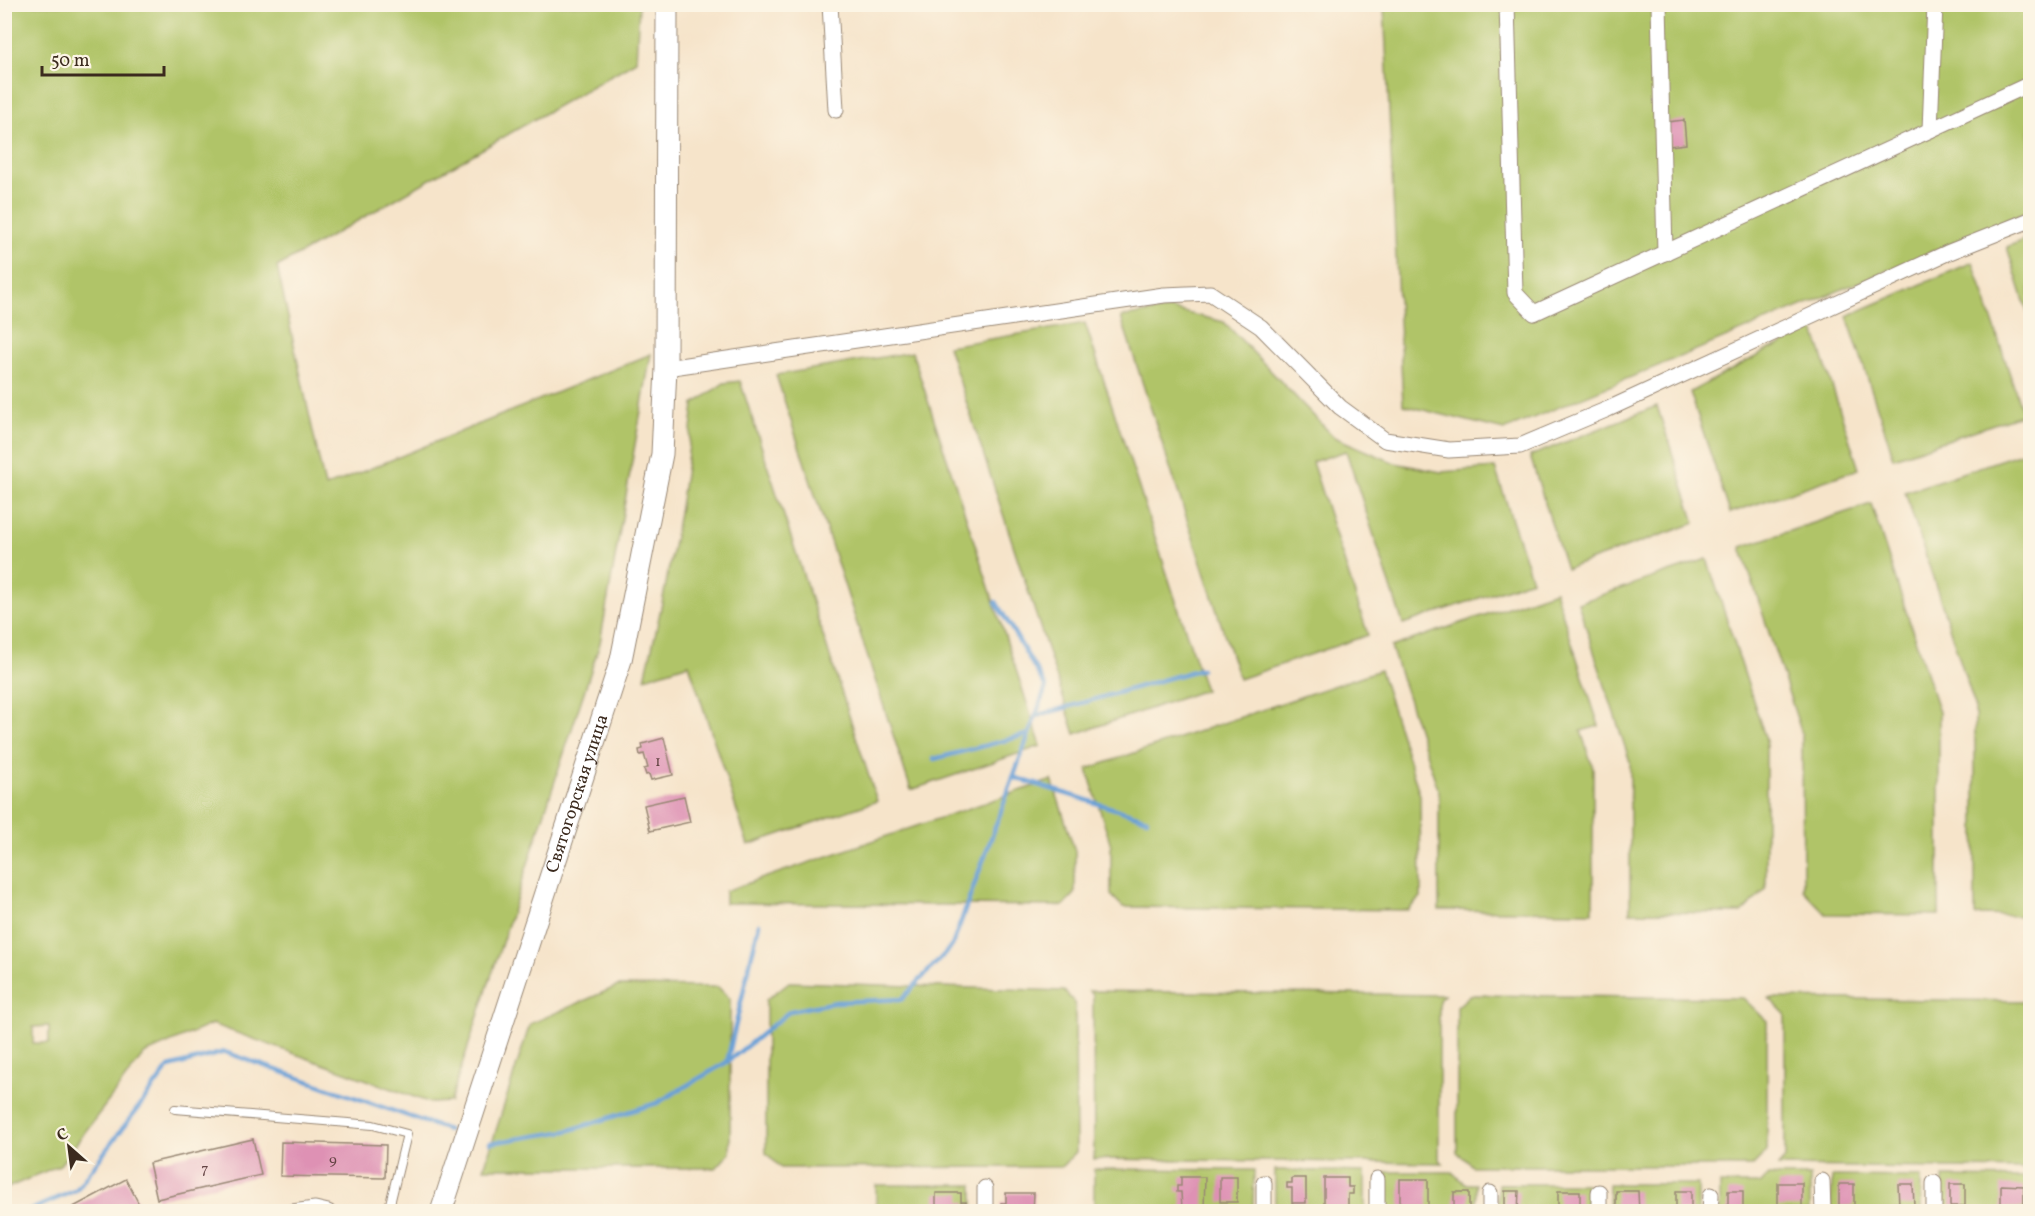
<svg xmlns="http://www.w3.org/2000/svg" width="2035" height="1216" viewBox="0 0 2035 1216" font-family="Vollkorn,serif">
<rect width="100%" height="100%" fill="#fcf5e5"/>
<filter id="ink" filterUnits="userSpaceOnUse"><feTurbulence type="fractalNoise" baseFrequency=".0167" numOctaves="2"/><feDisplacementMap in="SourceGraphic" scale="12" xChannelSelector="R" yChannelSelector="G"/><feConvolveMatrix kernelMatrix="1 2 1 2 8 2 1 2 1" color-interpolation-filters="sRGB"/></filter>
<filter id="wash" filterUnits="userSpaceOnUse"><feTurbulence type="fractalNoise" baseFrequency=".008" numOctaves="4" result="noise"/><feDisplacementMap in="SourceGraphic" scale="24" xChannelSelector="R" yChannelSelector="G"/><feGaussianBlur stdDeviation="1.35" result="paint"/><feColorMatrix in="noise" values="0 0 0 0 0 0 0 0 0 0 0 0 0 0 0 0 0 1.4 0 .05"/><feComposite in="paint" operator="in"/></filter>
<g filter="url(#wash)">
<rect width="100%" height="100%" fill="#f6e4ca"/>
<g fill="#b0c468" stroke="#767743" stroke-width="1.5" fill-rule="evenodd">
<path d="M4,5H639L636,61L277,267L325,487L651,354L600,643L450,1102L431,1103L212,1024L144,1054L60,1165L5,1189ZM49,1026V1043H33V1027Z"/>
<path d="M1384,5H2030V211L1504,430L1403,405Z"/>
<path d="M2030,237V320L2007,247Z"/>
<path d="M1973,262L2023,414L1894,458L1847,316Z"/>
<path d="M1170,309L1224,322L1334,437L1395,463L1441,472L1495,468L1532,580L1403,624L1346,451L1312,462L1368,635L1239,679L1121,317Z"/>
<path d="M1085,323L1205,690L1075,734L948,346Z"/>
<path d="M1814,330L1859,469L1730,513L1690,392L1770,349Z"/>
<path d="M912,352L1041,746L911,790L776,375Z"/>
<path d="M740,381L877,801L748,845L689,664L645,678C667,588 684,496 694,404L724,383Z"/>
<path d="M1657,406L1695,523L1566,569L1530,456Z"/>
<path d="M2030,450V916L1975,915V706L1905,492Z"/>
<path d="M1871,504L1939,712V915L1826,914L1803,890L1802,734L1741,547Z"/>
<path d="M1707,559L1766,740V889L1742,913L1630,912V762L1578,603Z"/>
<path d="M1555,591L1599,726L1581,731L1593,768V912L1439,910V792L1391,647Z"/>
<path d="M1380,670L1420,795L1421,897L1408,910L1123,907L1111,895V845L1087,769Z"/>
<path d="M1052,780L1075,851V894L1063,906L725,903V891Z"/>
<path d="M789,982L1064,991L1075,1003L1076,1152L1061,1167L781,1168L766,1153V1000Z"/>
<path d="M618,986L718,987L730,999V1153L716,1168H484L530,1024Z"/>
<path d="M1089,991L1444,995L1439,1000V1159L1443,1163L1094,1159L1093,995Z"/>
<path d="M1470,995L1743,998L1767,1021V1151L1752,1166H1472L1457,1152V1007Z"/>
<path d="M1769,998L2030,1001V1169L1778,1166L1785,1158V1014Z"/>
<path d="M1094,1169L1254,1170L1253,1211L1094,1212Z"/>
<path d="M1275,1170L1365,1172V1211L1275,1212Z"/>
<path d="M1386,1172H1452L1465,1184H1476V1211L1386,1212Z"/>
<path d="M1768,1176H1810V1211L1720,1212V1184H1760Z"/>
<path d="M1832,1176L1921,1177V1211L1831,1212Z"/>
<path d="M1943,1177L2030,1178V1211L1943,1212Z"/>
<path d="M1498,1184H1587V1211L1498,1212Z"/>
<path d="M1609,1184H1698V1211L1609,1212Z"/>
<path d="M876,1185H973V1211L876,1212Z"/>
</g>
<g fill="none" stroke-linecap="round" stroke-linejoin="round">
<g stroke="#69a0d7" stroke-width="4.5">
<path d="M1036,716L1201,669"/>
<path d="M934,759L1029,734"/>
<path d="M1013,777L1147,819"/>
<path d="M727,1062L759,924"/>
<path d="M490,1143L567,1131L657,1103L727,1062L790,1011L836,1002L902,999L952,946L1046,687L996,602"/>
<path d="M26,1212L76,1190L169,1067L225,1052L448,1130"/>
</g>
</g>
<g id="blocks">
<g fill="#de91b4">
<path d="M1684,120L1686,144L1670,146L1667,122Z"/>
<path d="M664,738L673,775L651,780L649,774L646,775L644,769L648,768L644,754L640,755L639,750L643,749L642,744Z"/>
<path d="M684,796L690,822L650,831L644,805Z"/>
<path d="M253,1139L261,1175L157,1199L149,1163Z"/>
<path d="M281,1142L386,1145L385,1178L280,1176Z"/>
<path d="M1181,1177H1205L1204,1209H1182L1181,1192H1177V1186H1181Z"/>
<rect x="1220" y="1177" width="17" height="25"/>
<path d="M1292,1178H1306V1203H1292V1188H1287V1183H1292Z"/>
<path d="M1324,1178H1348V1187H1353V1194H1348V1208H1324Z"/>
<path d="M126,1179L142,1210L139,1212H64Z"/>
<rect x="1400" y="1179" width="28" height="28"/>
<rect x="1778" y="1183" width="24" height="24"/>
<rect x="1839" y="1184" width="15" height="22"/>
<path d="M1898,1184H1913L1914,1206H1899Z"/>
<rect x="1950" y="1184" width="15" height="22"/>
<path d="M2001,1185L2024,1186V1208H2001Z"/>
<path d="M1505,1191H1519L1518,1212H1505Z"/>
<rect x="1558" y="1191" width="22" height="21"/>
<path d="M1616,1191H1638L1639,1212H1616Z"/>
<rect x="1676" y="1191" width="15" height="21"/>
<rect x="1728" y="1191" width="15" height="21"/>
<rect x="1454" y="1192" width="15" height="16"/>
<path d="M936,1193H961V1202H966V1209H961V1212H936Z"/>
<path d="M1006,1193H1034L1033,1212L1001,1210V1203H1006Z"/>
<rect x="1119" y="1208" width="16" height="4"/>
</g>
</g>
</g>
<g filter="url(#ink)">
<use href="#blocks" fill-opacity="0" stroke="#988774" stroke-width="1.5"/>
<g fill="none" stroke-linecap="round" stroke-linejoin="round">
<defs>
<path id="lane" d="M175,1109L373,1125L407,1134L388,1212"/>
<g id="street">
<path d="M830,4L836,110"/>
<path d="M1507,4L1515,293L1534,313L2030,84"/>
<path d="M1659,4L1665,253"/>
<path d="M1930,130L1935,4"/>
<path d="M666,368L1164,295L1210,293L1261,327L1340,407L1385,440L1449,450L1520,446L1608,409L1947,253L2030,220"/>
<path d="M1822,1181L1823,1212"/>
<path d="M1264,1183V1212"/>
<path d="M292,1212L315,1209L328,1212"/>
<path d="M985,1212V1188"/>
<path d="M1377,1212V1179"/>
<path d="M1490,1212V1193"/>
<path d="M1599,1212V1192"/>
<path d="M1710,1212L1711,1195"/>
<path d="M1934,1212V1183"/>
</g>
<g id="secondary">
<path id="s1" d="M441,1212L621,660L662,454L666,368L667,4"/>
</g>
</defs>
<use href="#lane" stroke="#988774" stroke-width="10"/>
<use href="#street" stroke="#988774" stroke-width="17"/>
<use href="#secondary" stroke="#988774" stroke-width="23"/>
<use href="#lane" stroke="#fff" stroke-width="8"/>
<use href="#street" stroke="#fff" stroke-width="15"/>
<use href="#secondary" stroke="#fff" stroke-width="21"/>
</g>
</g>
<g text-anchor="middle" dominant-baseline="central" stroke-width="6" stroke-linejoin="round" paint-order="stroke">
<g font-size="15" fill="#644444">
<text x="658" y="762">1</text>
<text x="333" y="1160">9</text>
<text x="205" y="1169">7</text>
</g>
<g font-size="18" fill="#3b2a1e" stroke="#fcf5e5">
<text stroke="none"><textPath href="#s1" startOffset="440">Святогорская улица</textPath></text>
</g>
</g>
<rect width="2035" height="1216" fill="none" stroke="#fcf5e5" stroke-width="24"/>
<g transform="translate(69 1147) rotate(332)" stroke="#fcf5e5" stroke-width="4.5" paint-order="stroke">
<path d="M0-4.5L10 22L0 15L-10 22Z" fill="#3b2a1e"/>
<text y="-9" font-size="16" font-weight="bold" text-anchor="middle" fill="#3b2a1e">С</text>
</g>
<path d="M42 66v9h122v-9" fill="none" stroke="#3b2a1e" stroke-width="3"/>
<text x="51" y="66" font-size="18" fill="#3b2a1e" stroke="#fcf5e5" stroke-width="4.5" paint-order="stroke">50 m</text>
</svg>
